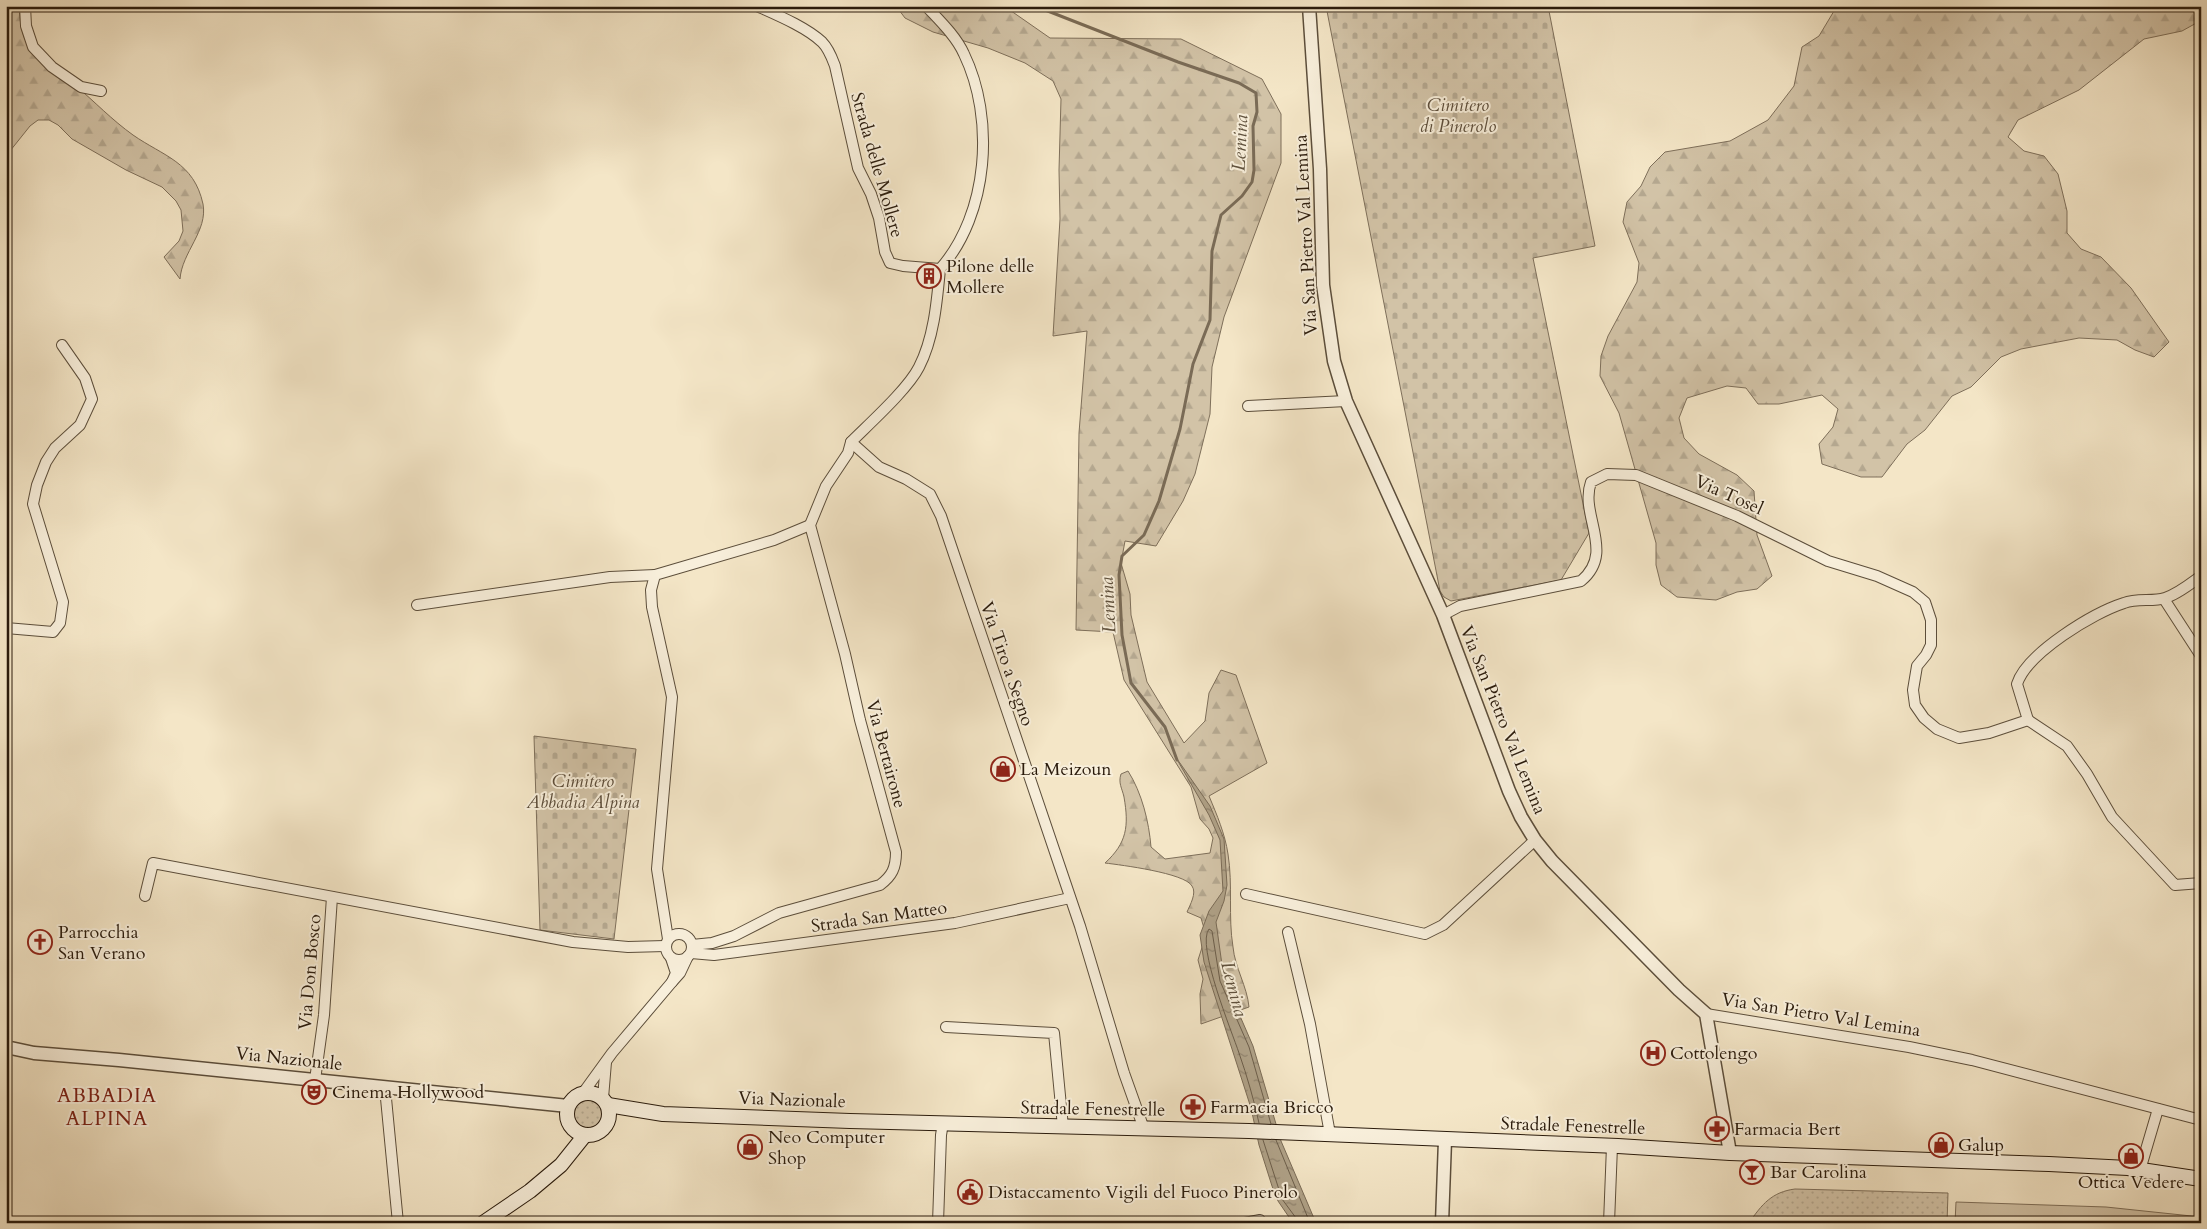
<svg xmlns="http://www.w3.org/2000/svg" width="2207" height="1229" viewBox="0 0 2207 1229" font-family="Cardo,serif">
<defs>
<pattern id="grass-dots" width="8" height="8" patternUnits="userSpaceOnUse" patternTransform="scale(1.25)"><rect width="8" height="8" fill="#d2c3a7"/><path d="M2 2h.1M6 6h.1" fill="none" stroke="#b4a78f" stroke-width="1.8" stroke-linecap="round"/></pattern>
<pattern id="forest-firs" width="22" height="20" patternUnits="userSpaceOnUse" patternTransform="scale(1.25)"><rect width="22" height="20" fill="#d2c3a7"/><path d="M5 1l3.5 6h-7zM16 11l3.5 6h-7z" fill="#b4a78f"/></pattern>
<pattern id="cemetery-stones" width="16" height="16" patternUnits="userSpaceOnUse" patternTransform="scale(1.25)"><rect width="16" height="16" fill="#d2c3a7"/><path d="M2 7V4a2 2 0 0 1 4 0v3zM10 15v-3a2 2 0 0 1 4 0v3z" fill="#b4a78f"/></pattern>
<pattern id="water-ripples" width="26" height="14" patternUnits="userSpaceOnUse" patternTransform="scale(1.25)"><rect width="26" height="14" fill="#afa187"/><path d="M2 4q2-2 4 0t4 0M15 11q2-2 4 0t4 0" fill="none" stroke="#8f826d"/></pattern>
</defs>
<rect width="100%" height="100%" fill="#f4e6c7"/>
<filter id="stains"><feTurbulence type="fractalNoise" baseFrequency=".004" numOctaves="4"/><feColorMatrix values="0 0 0 0 .2 0 0 0 0 .09 0 0 0 0 .02 0 0 0 .5 -.17"/></filter>
<radialGradient id="worn" r=".72"><stop offset=".6" stop-color="#630" stop-opacity="0"/><stop offset="1" stop-color="#630" stop-opacity=".3"/></radialGradient>
<g fill="url(#grass-dots)" stroke="#7e6f5a">
<circle cx="588" cy="1114" r="14"/>
<path d="M1795,1189L1948,1193L1947,1223H1749C1762,1204 1772,1192 1795,1189Z"/>
</g>
<g fill="url(#forest-firs)" stroke="#7e6f5a">
<path d="M6,6H19C20,19 21,36 29,46C42,61 61,73 76,86C95,102 112,120 133,135C163,156 194,162 203,204C208,231 182,252 180,279L164,257L179,241L183,231L181,210L176,201L162,187L126,170L72,139L58,125L49,120H38L30,126L6,156Z"/>
<path d="M896,6H1004L1050,38L1181,39L1262,79L1281,114V163L1224,317L1212,367L1210,414L1195,474L1183,501L1156,546L1125,541L1121,563L1130,594L1131,615L1147,682L1184,743L1205,721L1209,693L1221,670L1236,675L1267,763L1209,796C1217,815 1225,834 1228,854C1233,885 1228,917 1233,947C1235,968 1247,986 1249,1007L1201,1024L1200,994L1203,979L1198,960L1206,935L1201,918L1187,912C1190,905 1197,893 1192,886C1185,873 1121,865 1105,863C1127,843 1129,826 1124,797C1122,788 1118,783 1121,774L1128,771C1142,793 1149,822 1151,847L1165,859L1210,853L1213,838L1209,829L1200,819L1191,787L1124,680L1113,632L1076,630L1079,433L1087,331L1053,336L1060,219L1059,170L1061,99L1053,81L1025,63L988,48L933,32L905,18Z"/>
<path d="M1837,6H2201L2200,21L2182,31L2144,39L2079,90L2018,120L2008,137L2024,151L2044,156L2058,174L2067,211V233L2081,249L2101,257L2131,288L2169,342L2154,357L2135,350L2117,340L2079,338L2021,349L2001,357L1971,387L1952,396L1925,430L1907,444L1882,477H1861L1822,464L1819,444L1833,427L1838,409L1822,395L1779,404H1758L1746,388L1727,386L1687,398L1679,418L1684,438L1699,454L1737,475L1754,491L1757,535L1772,576L1757,589L1737,592L1716,600L1677,597L1661,585L1656,565V543L1619,413L1600,376L1601,356L1608,336L1637,282L1639,263L1623,222L1627,202L1641,186L1650,167L1665,152L1730,141L1768,120L1794,86L1802,47L1819,36Z"/>
</g>
<g fill="url(#cemetery-stones)" stroke="#7e6f5a">
<path d="M1326,6H1548L1595,246L1533,258L1589,533L1561,580L1451,601L1444,597L1440,591Z"/>
<path d="M534,736L636,749L614,939L540,930Z"/>
</g>
<path fill="#d2c3a7" stroke="#7e6f5a" d="M1956,1202L2106,1207L2201,1217V1223H1955Z"/>
<path fill="url(#water-ripples)" stroke="#7a6b56" d="M1175,756L1210,806L1224,839L1227,885L1224,901L1216,922L1224,979L1253,1046L1281,1141L1316,1223H1293L1278,1201L1272,1186L1259,1145L1251,1108L1204,962L1200,935L1209,911L1223,891L1220,840L1209,815Z"/>
<g fill="none" stroke-linecap="round" stroke-linejoin="round">
<g stroke="#6c5e4a" stroke-width="1">
<path d="M1259,1123C1254,1100 1247,1076 1239,1053C1232,1032 1196,945 1209,929L1212,931L1220,981L1249,1047L1271,1124"/>
<path d="M1263,1140L1282,1199L1296,1218L1297,1223"/>
<path d="M1276,1140L1310,1223"/>
</g>
<path stroke="#7a6b56" stroke-width="3" d="M1035,6L1178,62L1239,83L1256,93L1257,112L1253,126L1254,170L1252,182L1242,196L1221,215L1212,251L1210,320L1193,364L1180,429L1159,501L1144,535L1122,556L1119,575L1122,635L1131,683L1165,727L1177,760"/>
<defs>
<g id="minor">
<path d="M25,6L26,26L33,47L52,67L81,87L101,91"/>
<path d="M757,6C777,15 806,27 822,42C829,49 832,58 835,66L858,168L871,194L879,218L885,252L890,263L903,266L940,269"/>
<path d="M926,6C939,20 956,36 964,54C995,118 989,214 940,269"/>
<path d="M940,269C937,301 934,338 919,367C908,389 870,423 851,442L879,467L906,479L930,494L941,516L1080,926L1124,1073L1144,1129"/>
<path d="M1248,406L1346,401"/>
<path d="M2164,599L2201,656"/>
<path d="M417,605L610,577L655,575"/>
<path d="M1443,615L1460,606L1581,581C1616,552 1579,515 1591,482L1607,474L1636,475L1737,516L1828,561L1877,576L1913,592L1925,602L1931,620V645L1926,655L1917,666L1913,690L1915,705L1924,718L1937,729L1959,738L1989,733L2028,720L2017,684C2027,653 2093,613 2124,603C2137,598 2153,602 2165,598C2178,594 2190,584 2201,576"/>
<path d="M6,628L53,632L60,623L63,602L33,504L37,485L46,462L55,448L80,425L92,399L85,378L62,345"/>
<path d="M2028,720L2067,746L2087,774L2112,817L2175,885L2201,883"/>
<path d="M1246,894L1425,934L1443,925L1535,840"/>
<path d="M145,896L153,863L573,942L628,947L665,946"/>
<path d="M1288,932L1310,1024L1330,1134"/>
<circle cx="679" cy="947" r="13"/>
<path d="M668,939L657,869L672,697L652,607L651,590L655,575L774,540L810,525"/>
<path d="M692,945L712,943L734,936L779,913L880,885C892,876 896,868 896,852L860,720L845,654L810,525L826,486L848,453L851,442"/>
<path d="M691,953L714,955L955,923L1070,898"/>
<path d="M671,958L676,973L672,982L680,973L688,956"/>
<path d="M1706,1014L1909,1047L1972,1060L2201,1120"/>
<path d="M946,1027L1054,1033L1063,1127"/>
<path d="M315,1080L324,1015L332,897"/>
<path d="M385,1088L398,1223"/>
<path d="M583,1093L612,1053L672,982"/>
<path d="M603,1098L606,1062"/>
<path d="M2140,1170L2158,1109"/>
<path d="M938,1223L941,1135L943,1123"/>
<path d="M1245,1223L1260,1220L1262,1223"/>
<path d="M1609,1223L1612,1146"/>
</g>
<g id="tertiary">
<path d="M1309,6L1320,169L1323,285L1334,361L1346,401L1443,615L1509,791L1521,817L1535,840L1552,861L1679,990L1706,1014L1730,1153"/>
<path d="M6,1047L34,1053L119,1060L568,1106"/>
<path d="M1442,1223L1445,1140"/>
</g>
<g id="secondary">
<circle cx="588" cy="1114" r="21"/>
<path d="M608,1105L663,1114L850,1121L1249,1131L1618,1146L1730,1153L2049,1164L2128,1168L2201,1179"/>
<path d="M483,1223L530,1191L561,1165L585,1135"/>
</g>
</defs>
<use href="#minor" stroke="#5c4e3b" stroke-width="12"/>
<use href="#tertiary" stroke="#5c4e3b" stroke-width="15"/>
<use href="#secondary" stroke="#2a1b0c" stroke-width="16"/>
<use href="#minor" stroke="#f8efdb" stroke-width="10"/>
<use href="#tertiary" stroke="#f8efdb" stroke-width="12"/>
<use href="#secondary" stroke="#f8efdb" stroke-width="14"/>
</g>
<defs>
<symbol id="building-ring" viewBox="-11 -11 22 22"><circle r="9.5" fill="#f8efdb" stroke="#8f2418" stroke-width="1.5"/><path d="M-4-6H4V6H1V3H-1V6H-4ZM-2.5-4.3h1.7v1.8h-1.7ZM.8-4.3h1.7v1.8H.8ZM-2.5-1h1.7V.8h-1.7ZM.8-1h1.7V.8H.8Z" fill="#8f2418"/></symbol>
<symbol id="shop-ring" viewBox="-11 -11 22 22"><circle r="9.5" fill="#f8efdb" stroke="#8f2418" stroke-width="1.5"/><path d="M-5-2.5h2.3a2.7 3.5 0 0 1 5.4 0H5L5.5 6h-11ZM-1.5-2.5h3a1.5 2.3 0 0 0-3 0Z" fill="#8f2418"/></symbol>
<symbol id="church-ring" viewBox="-11 -11 22 22"><circle r="9.5" fill="#f8efdb" stroke="#8f2418" stroke-width="1.5"/><path d="M-1.2-6h2.4v3.5h3.3v2.4h-3.3V6h-2.4V-.1h-3.3v-2.4h3.3Z" fill="#8f2418"/></symbol>
<symbol id="hospital-ring" viewBox="-11 -11 22 22"><circle r="9.5" fill="#f8efdb" stroke="#8f2418" stroke-width="1.5"/><path d="M-5-5h3v3.5h4V-5h3V5h-3V1.5h-4V5h-3Z" fill="#8f2418"/></symbol>
<symbol id="theatre-ring" viewBox="-11 -11 22 22"><circle r="9.5" fill="#f8efdb" stroke="#8f2418" stroke-width="1.5"/><path d="M-5-5.5Q0-4 5-5.5V0Q5 5 0 6Q-5 5-5 0ZM-3.3-2.5H-1v1.5H-3.3ZM1-2.5H3.3v1.5H1ZM-2.8 1Q0 5.5 2.8 1Z" fill="#8f2418"/></symbol>
<symbol id="pharmacy-ring" viewBox="-11 -11 22 22"><circle r="9.5" fill="#f8efdb" stroke="#8f2418" stroke-width="1.5"/><path d="M-2-6h4v4h4v4h-4v4h-4v-4h-4v-4h4Z" fill="#8f2418"/></symbol>
<symbol id="bar-ring" viewBox="-11 -11 22 22"><circle r="9.5" fill="#f8efdb" stroke="#8f2418" stroke-width="1.5"/><path d="M-6-5H6L.8 .8V4.5H3.5V6h-7V4.5H-.8V.8Z" fill="#8f2418"/></symbol>
<symbol id="civic-ring" viewBox="-11 -11 22 22"><circle r="9.5" fill="#f8efdb" stroke="#8f2418" stroke-width="1.5"/><path d="M-.6-6.5H3V-4.5H.6V-3L4-1V1h2V6H-6V1h2V-1L-.6-3ZM-1.2 2.5V6h2.4V2.5Z" fill="#8f2418"/></symbol>
</defs>
<g fill-rule="evenodd">
<use href="#building-ring" x="915" y="262" width="28" height="28"/>
<use href="#shop-ring" x="989" y="755" width="28" height="28"/>
<use href="#church-ring" x="26" y="928" width="28" height="28"/>
<use href="#hospital-ring" x="1639" y="1039" width="28" height="28"/>
<use href="#theatre-ring" x="300" y="1078" width="28" height="28"/>
<use href="#pharmacy-ring" x="1179" y="1093" width="28" height="28"/>
<use href="#pharmacy-ring" x="1703" y="1115" width="28" height="28"/>
<use href="#shop-ring" x="1927" y="1131" width="28" height="28"/>
<use href="#shop-ring" x="736" y="1133" width="28" height="28"/>
<use href="#shop-ring" x="2117" y="1142" width="28" height="28"/>
<use href="#bar-ring" x="1738" y="1158" width="28" height="28"/>
<use href="#civic-ring" x="956" y="1178" width="28" height="28"/>
</g>
<g text-anchor="middle" dominant-baseline="central" stroke-width="4" stroke-linejoin="round" paint-order="stroke">
<g font-size="18" font-style="italic" fill="#5c4d3a" stroke="#f8efdb">
<text x="1458" y="105">Cimitero<tspan x="1458" dy="21">di Pinerolo</tspan></text>
<text x="583" y="781">Cimitero<tspan x="583" dy="21">Abbadia Alpina</tspan></text>
</g>
<g font-size="18" fill="#2a1b0c" stroke="#f8efdb">
<text transform="translate(877 165) rotate(74)">Strada delle Mollere</text>
<text transform="translate(1306 235) rotate(-93)">Via San Pietro Val Lemina</text>
<text transform="translate(1729 495) rotate(24)">Via Tosel</text>
<text transform="translate(1007 664) rotate(71)">Via Tiro a Segno</text>
<text transform="translate(1503 720) rotate(68)">Via San Pietro Val Lemina</text>
<text transform="translate(886 754) rotate(75)">Via Bertairone</text>
<text transform="translate(879 917) rotate(-8)">Strada San Matteo</text>
<text transform="translate(310 972) rotate(-85)">Via Don Bosco</text>
<text transform="translate(1821 1015) rotate(9)">Via San Pietro Val Lemina</text>
<text transform="translate(289 1059) rotate(6)">Via Nazionale</text>
<text transform="translate(792 1100) rotate(2)">Via Nazionale</text>
<text transform="translate(1093 1109) rotate(1)">Stradale Fenestrelle</text>
<text transform="translate(1573 1126) rotate(2)">Stradale Fenestrelle</text>
</g>
<g font-size="18" fill="#2a1b0c" stroke="#f8efdb" text-anchor="start">
<text x="946" y="266">Pilone delle<tspan x="946" dy="21">Mollere</tspan></text>
<text x="1020" y="769">La Meizoun</text>
<text x="58" y="932">Parrocchia<tspan x="58" dy="21">San Verano</tspan></text>
<text x="1670" y="1053">Cottolengo</text>
<text x="332" y="1092">Cinema Hollywood</text>
<text x="1210" y="1107">Farmacia Bricco</text>
<text x="1734" y="1129">Farmacia Bert</text>
<text x="768" y="1137">Neo Computer<tspan x="768" dy="21">Shop</tspan></text>
<text x="1958" y="1145">Galup</text>
<text x="1770" y="1172">Bar Carolina</text>
<text x="2131" y="1182" text-anchor="middle">Ottica Vedere</text>
<text x="988" y="1192">Distaccamento Vigili del Fuoco Pinerolo</text>
</g>
<g font-size="19" font-style="italic" fill="#5f513d" stroke="#f8efdb">
<text transform="translate(1240 143) rotate(-87)">Lemina</text>
<text transform="translate(1108 605) rotate(-93)">Lemina</text>
<text transform="translate(1234 989) rotate(75)">Lemina</text>
</g>
<g font-size="20" letter-spacing="1" fill="#7a1f14" stroke="#f8efdb">
<text x="107" y="1095">ABBADIA<tspan x="107" dy="23">ALPINA</tspan></text>
</g>
</g>
<rect width="2207" height="1229" fill="none" stroke="#f4e6c7" stroke-width="25"/>
<rect x="8" y="8" width="2192" height="1214" fill="none" stroke="#2a1b0c" stroke-width="2.5"/>
<rect x="12" y="12" width="2182" height="1204" fill="none" stroke="#2a1b0c"/>
<rect width="100%" height="100%" filter="url(#stains)"/>
<rect width="100%" height="100%" fill="url(#worn)"/>
</svg>
